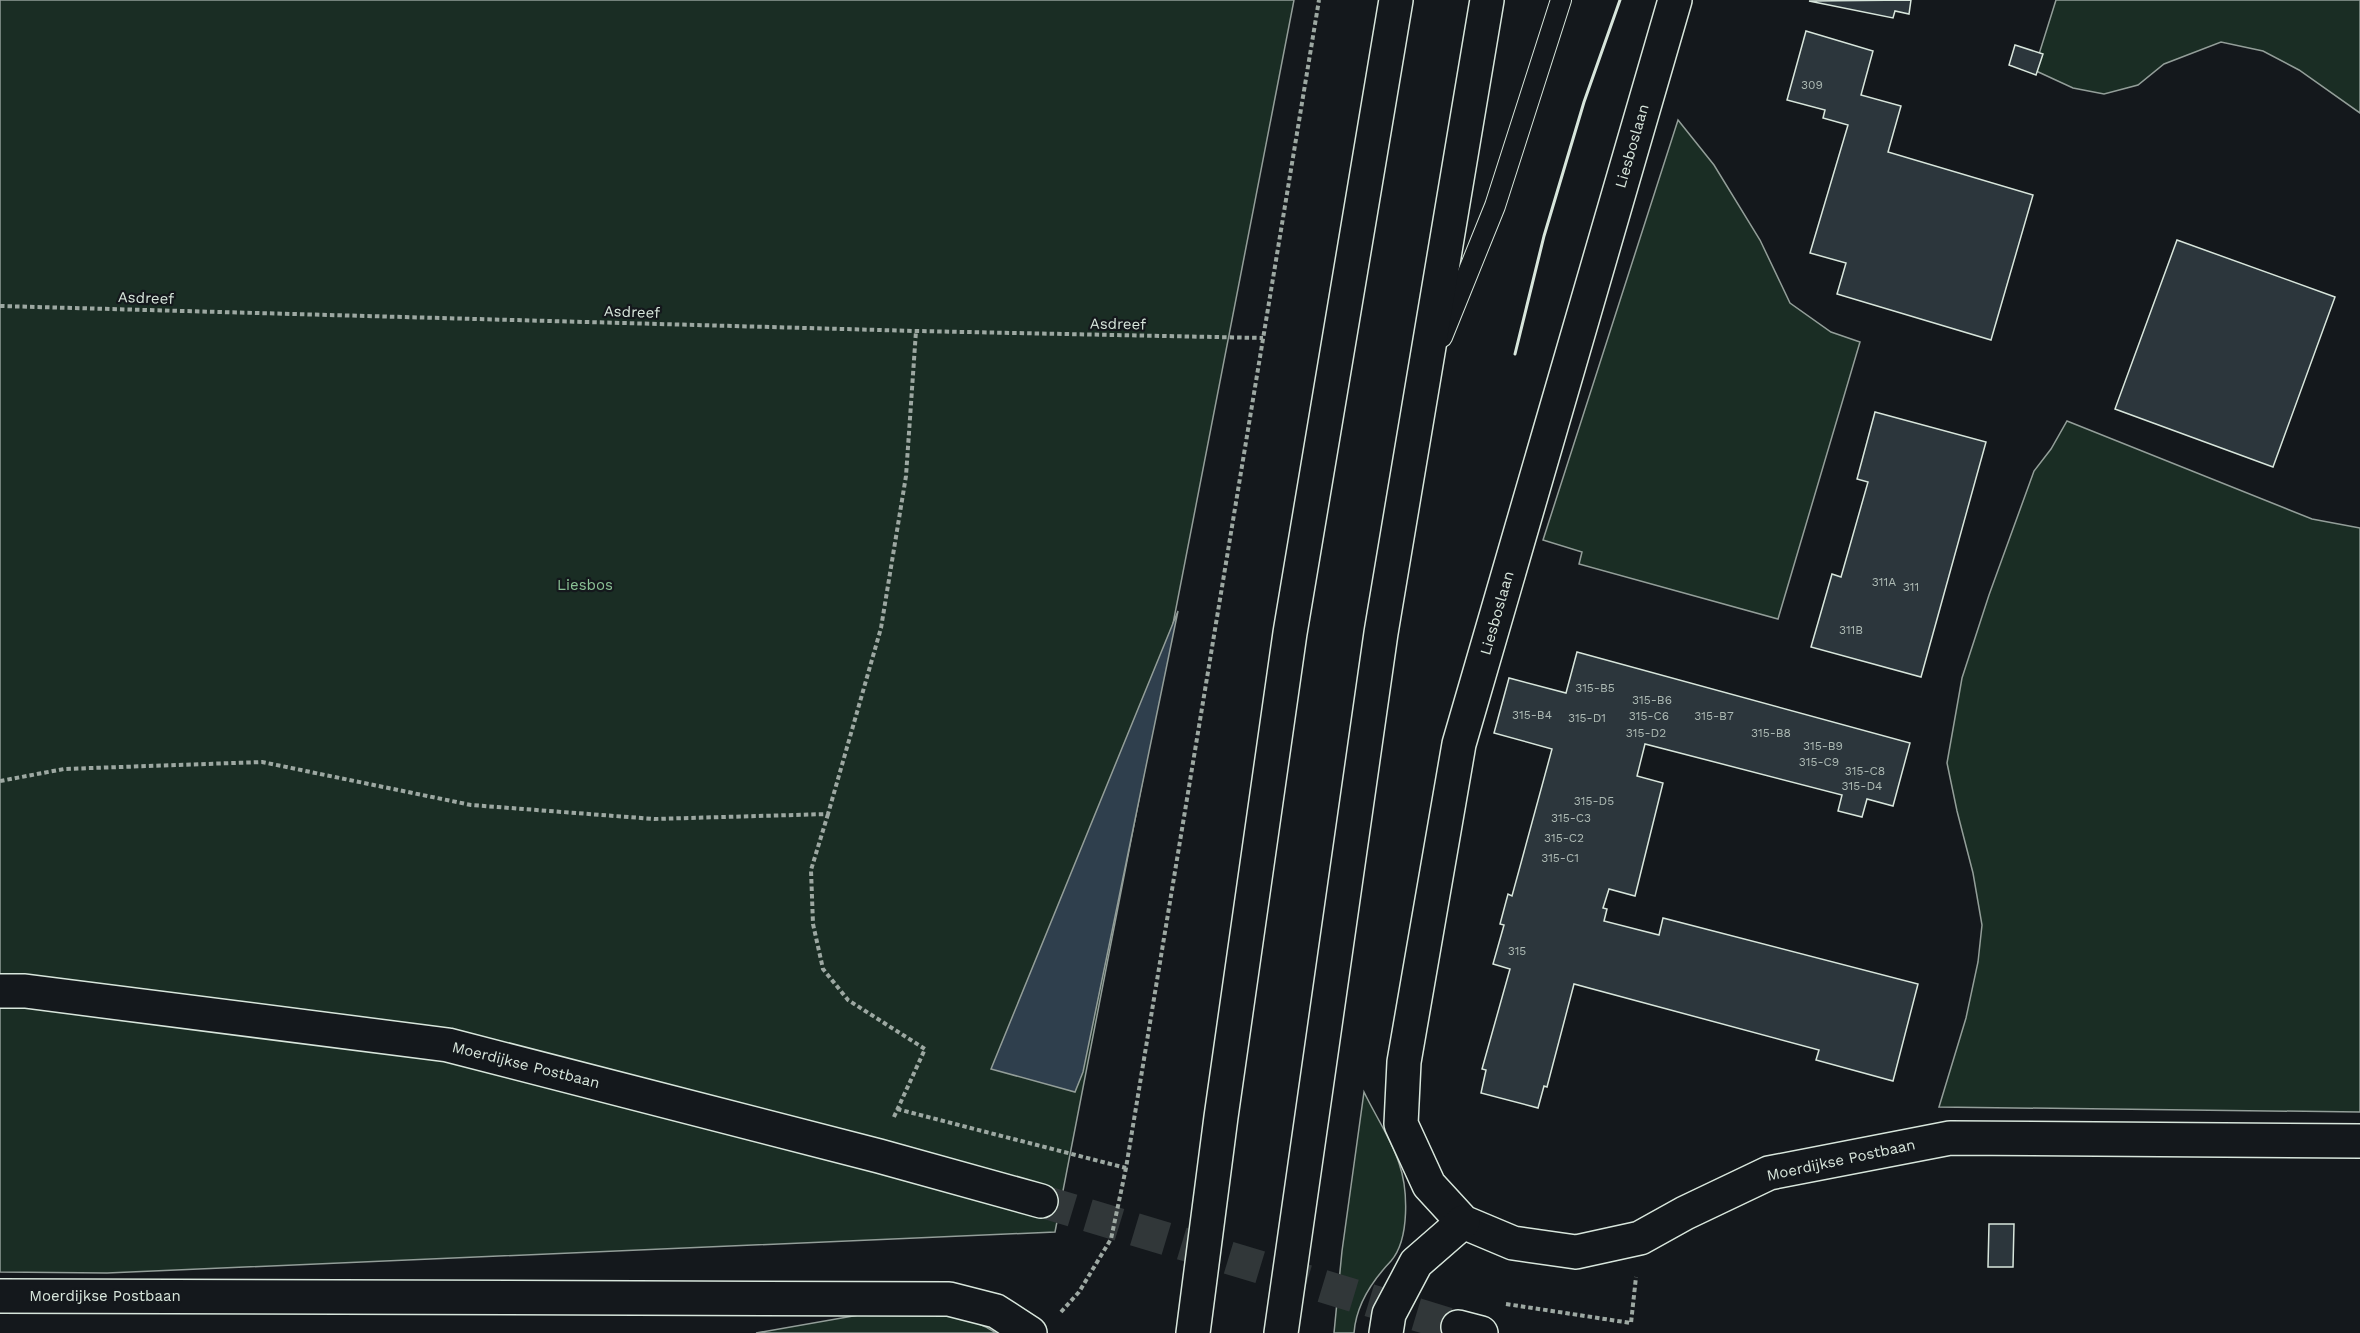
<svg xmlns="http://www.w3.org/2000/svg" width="2360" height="1333" viewBox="0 0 2360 1333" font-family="'Work Sans',sans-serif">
<rect width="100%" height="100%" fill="#14181c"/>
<g fill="#1a2d24" stroke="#939e99" stroke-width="1.5">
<path d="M0,0H1294L1055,1232L107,1273L0,1272Z"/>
<path d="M2056,0H2360V113L2299,70L2263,51L2221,42L2164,64L2138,85L2104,94L2073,88L2034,70Z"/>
<path d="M1678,120L1714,165L1760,240L1790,303L1831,332L1860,342L1778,619L1579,564L1582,552L1543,540Z"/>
<path d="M2067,421L2312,519L2360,528V1112L1939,1107L1966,1018L1978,962L1982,925L1973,873L1957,811L1947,763L1962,678L1989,595L2034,471L2051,449Z"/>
<path d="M1364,1092C1375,1115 1391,1139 1399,1163C1408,1189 1410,1239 1391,1261C1372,1281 1356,1304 1354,1333H1334L1342,1251Z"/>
<path d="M893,1309C928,1312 967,1313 996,1333H756Z"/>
</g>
<path fill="#2f3f4d" stroke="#939e99" stroke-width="1.5" d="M1178,611L1083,1072L1075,1092L991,1069Z"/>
<g fill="#2c363c" stroke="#d8e6dc" stroke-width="1.5">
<path d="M1911,0L1909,14L1895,11L1893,18L1809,1Z"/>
<path d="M1806,31L1873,51L1861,95L1901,106L1888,152L2033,195L1991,340L1837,294L1846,263L1810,253L1848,125L1823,118L1825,110L1787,100Z"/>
<path d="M2015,45L2043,54L2036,75L2009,65Z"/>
<path d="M2177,240L2335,297L2273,467L2115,409Z"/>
<path d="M1875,412L1986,442L1921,677L1811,647L1832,574L1841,577L1868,482L1857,479Z"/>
<path d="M1577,652L1910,743L1893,806L1867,799L1862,817L1838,811L1842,795L1645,744L1637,776L1663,783L1635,896L1609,889L1603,908L1607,909L1604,921L1659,935L1663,918L1918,984L1893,1081L1816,1060L1819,1050L1574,984L1547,1087L1544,1086L1538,1108L1481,1093L1486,1070L1482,1069L1510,969L1493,964L1504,925L1500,924L1508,894L1512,896L1552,749L1494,733L1509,678L1566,693Z"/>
<path d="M1989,1224H2014L2013,1267H1988Z"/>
</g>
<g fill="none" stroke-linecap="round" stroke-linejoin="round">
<path stroke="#313739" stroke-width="33" stroke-dasharray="33 16" stroke-linecap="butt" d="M1041,1201L1458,1327"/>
<defs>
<path id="lane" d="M1442,337L1495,206L1561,0"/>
<g id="street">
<path d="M1675,0L1459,744L1404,1062L1401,1124L1429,1185L1463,1222L1513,1243L1576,1252L1640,1238L1685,1213L1769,1173L1950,1138L2360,1141"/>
<path d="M0,991H25L448,1045L879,1156L1041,1201"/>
<path d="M0,1296L949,1299L996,1311L1030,1333"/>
<path d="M1458,1327L1481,1333"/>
<path d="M1386,1333L1389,1314L1416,1263L1463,1222"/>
</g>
<g id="highway">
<path d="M1193,1333L1221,1117L1290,633L1396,0"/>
<path d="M1281,1333L1381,633L1487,0"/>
</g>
</defs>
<use href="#lane" stroke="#d8e6dc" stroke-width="22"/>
<use href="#street" stroke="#d8e6dc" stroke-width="36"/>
<use href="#highway" stroke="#d8e6dc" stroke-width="36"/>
<g stroke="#9da8a2" stroke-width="4" stroke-dasharray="4.5 3" stroke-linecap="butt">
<path d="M0,306L916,331L1263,338"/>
<path d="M0,781L64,769L262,762L471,805L654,819L828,814L881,628L906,476L916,331"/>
<path d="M828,814L811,870L813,924L823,969L848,1000L925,1049L893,1119"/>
<path d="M897,1109L1126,1168"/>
<path d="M1506,1304L1631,1323L1636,1277"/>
<path d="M1061,1312L1079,1292L1111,1239L1126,1168L1319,0"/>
</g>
<use href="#lane" stroke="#14181c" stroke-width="20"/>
<use href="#street" stroke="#14181c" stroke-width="33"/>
<use href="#highway" stroke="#14181c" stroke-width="33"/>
<path stroke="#d8e6dc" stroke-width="3" d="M1515,354L1544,236L1584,102L1620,0"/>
</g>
<g text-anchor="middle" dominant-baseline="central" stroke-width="4.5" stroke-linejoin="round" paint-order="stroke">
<g font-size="12" fill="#adbab4">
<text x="1812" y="85">309</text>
<text x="1884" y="582">311A</text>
<text x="1911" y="587">311</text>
<text x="1851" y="630">311B</text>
<text x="1595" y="688">315-B5</text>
<text x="1652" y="700">315-B6</text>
<text x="1532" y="715">315-B4</text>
<text x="1649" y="716">315-C6</text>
<text x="1714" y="716">315-B7</text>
<text x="1587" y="718">315-D1</text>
<text x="1646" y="733">315-D2</text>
<text x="1771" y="733">315-B8</text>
<text x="1823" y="746">315-B9</text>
<text x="1819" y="762">315-C9</text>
<text x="1865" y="771">315-C8</text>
<text x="1862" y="786">315-D4</text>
<text x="1594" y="801">315-D5</text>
<text x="1571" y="818">315-C3</text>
<text x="1564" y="838">315-C2</text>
<text x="1560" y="858">315-C1</text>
<text x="1517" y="951">315</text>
</g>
<g font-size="15" fill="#d8e6dc" stroke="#14181c">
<text transform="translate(1632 146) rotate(-74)">Liesboslaan</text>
<text transform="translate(146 298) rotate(2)">Asdreef</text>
<text transform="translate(632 312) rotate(2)">Asdreef</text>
<text transform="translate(1118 324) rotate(1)">Asdreef</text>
<text transform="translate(1497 613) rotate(-74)">Liesboslaan</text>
<text transform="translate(526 1065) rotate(14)">Moerdijkse Postbaan</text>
<text transform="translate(1841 1160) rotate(-12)">Moerdijkse Postbaan</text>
<text x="105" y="1296">Moerdijkse Postbaan</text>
</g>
<g font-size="15" fill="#8ac095" stroke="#14181c">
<text x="585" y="585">Liesbos</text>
</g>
</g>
</svg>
